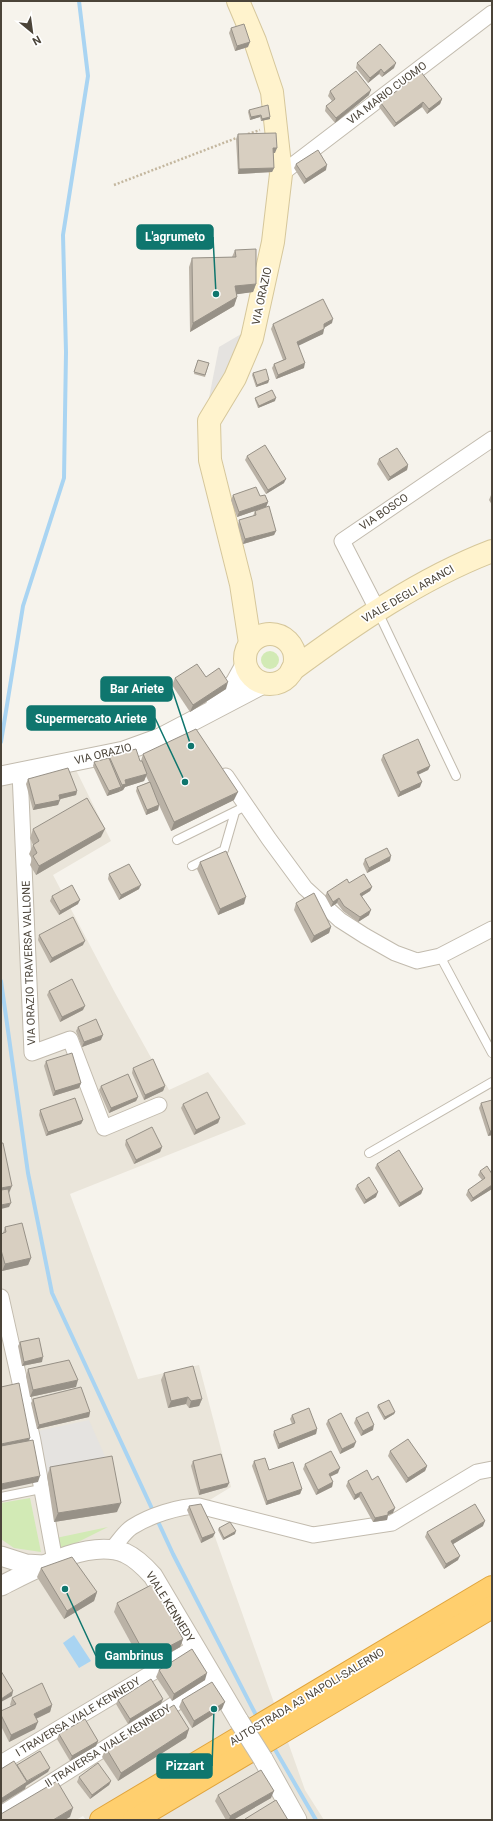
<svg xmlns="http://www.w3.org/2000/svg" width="493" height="1821" viewBox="0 0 493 1821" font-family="Roboto,sans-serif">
<rect width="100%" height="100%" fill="#f6f3ec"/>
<path fill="#eae5da" d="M75,768L111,841L53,875L114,991L169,1090L208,1072L246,1124L70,1194L138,1379L199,1365L231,1487L200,1506L214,1534L305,1790L324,1820H86L83,1816L76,1820H1V779Z"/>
<g fill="#d2eab5">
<circle cx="270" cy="660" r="9"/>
<path d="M30,1498L41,1552L14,1548L1,1539V1503Z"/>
<path d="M108,1527L66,1548H63L58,1545L56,1538Z"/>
</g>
<g fill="#e5e3e0">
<path d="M248,330L214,398H209L219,347Z"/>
<path d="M89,1420L107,1461L46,1473L38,1431Z"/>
</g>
<path fill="#a9d4f2" d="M74,1635L91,1661L79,1668L63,1643Z"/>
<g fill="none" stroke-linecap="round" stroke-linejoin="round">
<g stroke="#a9d4f2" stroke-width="4">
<path d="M1,742L23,606L64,478L66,352L63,235L88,76L79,1"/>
<path d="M1,981L28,1173L52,1293L173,1554L258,1719"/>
<path d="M273,1746L316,1820"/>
</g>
<defs>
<g id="service">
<path d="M378,612L456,776"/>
<path d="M177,840L246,806"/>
<path d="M192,866L224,850L235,812"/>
<path d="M440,956L492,1053"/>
<path d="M369,1153L492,1082"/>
<path d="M1,1497L41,1489"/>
</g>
<g id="minor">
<path d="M281,174L492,13"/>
<path d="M378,611L342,541L492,439"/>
<path d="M20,772L32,1053L70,1039L104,1128L159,1105"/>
<path d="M226,776L269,839L305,888L340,920L365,936L395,953L417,961L440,956L492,929"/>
<path d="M1,1297L33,1441L55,1561"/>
<path d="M111,1550C118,1543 124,1532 132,1527C149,1516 179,1506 199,1506L313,1535L392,1523L477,1472L492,1469"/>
<path d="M1,1763L195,1647"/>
<path d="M1,1814L214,1679"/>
</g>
<g id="tertiary">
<path d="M216,702L235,683L245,665"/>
<path d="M1,776L124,751L160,738L265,683"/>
<path d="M1,1556L26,1564L43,1565"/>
<path d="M1,1586C33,1570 89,1538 125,1553C136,1558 145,1567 153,1576L239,1721"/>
<path d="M263,1759L297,1820"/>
</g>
<g id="secondary">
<path d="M238,1L255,41L272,92L281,174L273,242L252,338L235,378L209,421L210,460L241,584L250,643"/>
<circle cx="270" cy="659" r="25"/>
<path d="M292,670C353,625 421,578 492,551"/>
</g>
<g id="motorway">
<path d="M101,1820L492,1587"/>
<path d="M134,1820L492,1607"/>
</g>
</defs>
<use href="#service" stroke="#c2bbae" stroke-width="10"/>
<use href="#minor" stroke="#c2bbae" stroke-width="17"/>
<use href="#tertiary" stroke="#c2bbae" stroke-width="21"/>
<use href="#secondary" stroke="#d6c79b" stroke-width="24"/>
<use href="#motorway" stroke="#e0a43c" stroke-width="24"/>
<g stroke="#c4b79f" stroke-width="2.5" stroke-dasharray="2 2" stroke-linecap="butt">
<path d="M248,134L260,130"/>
<path d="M114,185L239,137"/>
</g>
<use href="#service" stroke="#fff" stroke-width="8"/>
<use href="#minor" stroke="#fff" stroke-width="15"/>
<use href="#tertiary" stroke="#fff" stroke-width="19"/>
<use href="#secondary" stroke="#fff3cd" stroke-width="22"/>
<use href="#motorway" stroke="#ffcf6e" stroke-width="22"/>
<defs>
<path id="tertiary-bridge" d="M239,1721L263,1759"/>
</defs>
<use href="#tertiary-bridge" stroke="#c2bbae" stroke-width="21" stroke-linecap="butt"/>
<use href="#tertiary-bridge" stroke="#fff" stroke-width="19"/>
</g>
<g fill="#bab2a6">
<path d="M231,28L248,47L235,51L229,33Z"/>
<path d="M357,63L394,68L382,77L379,74L368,83L356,68Z"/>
<path d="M330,91L369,95L335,123L325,111L326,106L332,101L328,96Z"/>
<path d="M442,99L440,104L427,114L422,107L394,127L379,107L381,103Z"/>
<path d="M249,110L270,119L261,121L260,117L250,120L248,112Z"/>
<path d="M238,134L275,153H273L274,168L272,172L238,174L236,139Z"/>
<path d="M296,164L326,170L304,184L294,168Z"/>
<path d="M235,250L256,284L253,292L236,294L237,297L234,306L190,332L189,267L192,258L232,257Z"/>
<path d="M332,323L324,328L323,334L298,345L304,368L276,379L272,368L274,364L283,360L271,329L273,324Z"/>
<path d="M198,360L209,363L205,377L194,374Z"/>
<path d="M253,373L269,380L268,383L256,387L252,375Z"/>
<path d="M255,398L275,401L258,408L255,400Z"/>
<path d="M247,456L284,483L266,494L245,460Z"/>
<path d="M379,459L408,465L407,470L388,481L377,464Z"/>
<path d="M492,494V505L489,500L491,495Z"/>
<path d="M233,495L268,502L266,507L237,517L231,500Z"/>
<path d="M255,511L276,531L274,535L243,544L238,525L239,520L253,516Z"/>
<path d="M206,677L226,689L190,712L172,685L175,678Z"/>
<path d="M143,754L234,800L171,831L159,805L158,810L146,815L136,791L137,787L149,782L146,776L144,781L125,787L123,790L107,796L93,766L94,762L109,758V756L140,761H141Z"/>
<path d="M383,755L430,766L428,770L418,775L420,787L398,797L381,760Z"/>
<path d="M28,779L77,791L76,795L60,799L58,805L33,810L26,784Z"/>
<path d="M33,829L101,837L36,875L30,865L32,859L29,854L33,845L30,838Z"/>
<path d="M365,859L390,861L367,873L363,864Z"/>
<path d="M200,862L244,904L218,915L197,869Z"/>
<path d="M109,874L139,889L119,900L108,879Z"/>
<path d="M349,883L372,887L370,891L362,896L369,915L358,922L343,911L337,903L331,907L325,896L327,892Z"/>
<path d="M52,896L78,904L59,915L50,901Z"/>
<path d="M296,903L331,927L329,933L311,943L294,910Z"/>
<path d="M39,935L83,945L50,963L38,940Z"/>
<path d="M49,991L83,1010L60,1022L47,995Z"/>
<path d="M78,1027L101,1040L82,1047L76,1031Z"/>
<path d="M46,1061L81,1083L79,1088L53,1096L44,1066Z"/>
<path d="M133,1068L165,1086L163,1091L144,1100L132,1073Z"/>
<path d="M101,1086L138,1097L136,1101L109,1113L99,1090Z"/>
<path d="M481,1103L492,1135L488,1136L479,1108Z"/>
<path d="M183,1104L220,1118L218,1123L194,1135L181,1108Z"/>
<path d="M40,1110L83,1120L81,1124L46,1136L39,1115Z"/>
<path d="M126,1140L162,1147L160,1152L134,1164L125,1145Z"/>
<path d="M377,1164L423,1189L421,1194L399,1207L375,1168Z"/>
<path d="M480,1171L492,1174V1189L471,1202L466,1195L468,1190L482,1180L478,1175Z"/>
<path d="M357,1185L376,1197L364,1204L355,1189Z"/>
<path d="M5,1227L31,1258L28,1265L2,1271L1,1267V1234L3,1233Z"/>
<path d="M20,1342L42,1362L22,1366L18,1346Z"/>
<path d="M28,1369L76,1387L30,1397L26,1376Z"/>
<path d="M164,1373L202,1399L199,1406L189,1408L186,1404L168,1408L161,1380Z"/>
<path d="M33,1399L90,1412L89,1417L37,1429L31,1403Z"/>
<path d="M378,1405L395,1412L394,1414L384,1420L377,1407Z"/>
<path d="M292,1415L317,1429L316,1434L278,1449L273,1435L274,1431L292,1424L290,1419Z"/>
<path d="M356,1418L373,1430L361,1436L354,1423Z"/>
<path d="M328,1420L354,1447L340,1454L326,1424Z"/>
<path d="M390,1451L427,1466L425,1471L406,1483L388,1456Z"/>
<path d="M193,1461L229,1483L227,1487L199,1495L191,1466Z"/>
<path d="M254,1461L302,1489L300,1494L266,1505L252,1466Z"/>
<path d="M305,1464L338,1473L330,1477L333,1482L332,1487L316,1495L303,1469Z"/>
<path d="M50,1467L117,1512L54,1522L47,1476Z"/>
<path d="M372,1480L393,1513L388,1515L387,1520L373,1522L359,1497L354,1500L346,1486L348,1481Z"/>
<path d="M189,1506L213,1537L201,1543L187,1510Z"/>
<path d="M483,1526L453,1544L458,1560L444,1569L425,1537L427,1532Z"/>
<path d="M219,1528L235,1534L223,1540L218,1530Z"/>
<path d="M41,1568L97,1592L94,1601L64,1619L37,1577Z"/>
<path d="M117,1603L183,1639L180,1647L144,1667L114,1612Z"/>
<path d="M159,1670L205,1680L172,1701L156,1677Z"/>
<path d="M12,1698L52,1705L50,1712L36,1719L35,1729L9,1742L1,1726V1711L11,1706L10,1705Z"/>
<path d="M118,1700L161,1704L128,1724L116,1704Z"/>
<path d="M182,1700L222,1709L192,1728L179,1707Z"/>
<path d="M189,1729L186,1738L118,1781L102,1757L106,1748Z"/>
<path d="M59,1734L98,1741L96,1746L70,1761L57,1739Z"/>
<path d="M79,1777L111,1781L109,1785L90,1799L77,1782Z"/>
<path d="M218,1795L271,1798L233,1820H226L215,1801Z"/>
</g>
<g fill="#979187">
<path d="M250,42L248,47L235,51L237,46Z"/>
<path d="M396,63L394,68L382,77L384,73Z"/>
<path d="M381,69L379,74L368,83L370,78Z"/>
<path d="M371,90L369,95L335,123L336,118Z"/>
<path d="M442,99L440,104L427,114L429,109Z"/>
<path d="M423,102L422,107L394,127L396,123Z"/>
<path d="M261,115L260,117L250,120L251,117Z"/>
<path d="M270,117V119L261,121L262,119Z"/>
<path d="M273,148H277L275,153H271Z"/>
<path d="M327,165L326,170L304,184L306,179Z"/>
<path d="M274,168L272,172L238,174L239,169Z"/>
<path d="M256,284L253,292L232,295L235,286Z"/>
<path d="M237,297L234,306L190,332L193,323Z"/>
<path d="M333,319L332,323L322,329L324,324Z"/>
<path d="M324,329L323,334L296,347L297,342Z"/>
<path d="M305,363L304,368L276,379L278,375Z"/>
<path d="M269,380L268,383L256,387L257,385Z"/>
<path d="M276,398L275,401L258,408L259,406Z"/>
<path d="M408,465L407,470L388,481L390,477Z"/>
<path d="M286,479L284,483L266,494L268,490Z"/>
<path d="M268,502L266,507L237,517L239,512Z"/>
<path d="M276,531L274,535L243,544L245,539Z"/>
<path d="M228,682L226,689L190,712L193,705Z"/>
<path d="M430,766L428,770L415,776L417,772Z"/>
<path d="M147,774L144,781L125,787L123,790L119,792L122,785L125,780Z"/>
<path d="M422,782L420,787L398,797L400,792Z"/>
<path d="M121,787L119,792L107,796L109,791Z"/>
<path d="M77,791L76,795L57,800L59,795Z"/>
<path d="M238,792L234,800L171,831L174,822Z"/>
<path d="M60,800L58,805L33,810L35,805Z"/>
<path d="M159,805L158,810L146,815L147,810Z"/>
<path d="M105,829L101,837L36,875L39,866Z"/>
<path d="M391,856L390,861L367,873L369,868Z"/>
<path d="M141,885L139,889L119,900L121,895Z"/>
<path d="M372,887L370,891L359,898L360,894Z"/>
<path d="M246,897L244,904L218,915L220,909Z"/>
<path d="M339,898L337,903L331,907L333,902Z"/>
<path d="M80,900L78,904L59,915L60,911Z"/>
<path d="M371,910L369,915L358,922L360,917Z"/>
<path d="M331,927L329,933L311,943L314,936Z"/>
<path d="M85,941L83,945L50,963L52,958Z"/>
<path d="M85,1006L83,1010L60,1022L62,1017Z"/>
<path d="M103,1035L101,1040L82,1047L84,1042Z"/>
<path d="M81,1083L79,1088L53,1096L55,1091Z"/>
<path d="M165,1086L163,1091L144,1100L145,1095Z"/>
<path d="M138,1097L136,1101L109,1113L111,1108Z"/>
<path d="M220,1118L218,1123L194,1135L196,1130Z"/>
<path d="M83,1120L81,1124L46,1136L48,1132Z"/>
<path d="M490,1131H492V1135L488,1136Z"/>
<path d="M162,1147L160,1152L134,1164L136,1160Z"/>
<path d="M492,1185V1189L471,1202L473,1198Z"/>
<path d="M12,1186L9,1193L1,1195V1188Z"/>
<path d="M423,1189L421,1194L399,1207L400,1203Z"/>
<path d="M378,1192L376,1197L364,1204L366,1200Z"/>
<path d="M11,1203L9,1207L1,1209V1205Z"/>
<path d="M31,1258L28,1265L2,1271L5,1264Z"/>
<path d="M43,1357L42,1362L22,1366L24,1362Z"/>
<path d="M78,1380L76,1387L30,1397L33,1390Z"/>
<path d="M188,1397L186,1404L168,1408L171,1401Z"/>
<path d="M202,1399L199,1406L189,1408L191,1401Z"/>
<path d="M90,1412L89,1417L37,1429L39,1425Z"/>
<path d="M395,1412L394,1414L384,1420L385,1417Z"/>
<path d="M374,1425L373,1430L361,1436L363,1431Z"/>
<path d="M317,1429L316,1434L278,1449L279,1444Z"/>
<path d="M30,1438L27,1447L1,1452V1444Z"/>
<path d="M356,1442L354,1447L340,1454L342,1449Z"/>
<path d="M427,1466L425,1471L406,1483L408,1478Z"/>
<path d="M340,1468L338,1473L327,1478L329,1474Z"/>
<path d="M40,1476L38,1482L1,1490V1484Z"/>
<path d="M333,1482L332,1487L316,1495L318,1490Z"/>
<path d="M229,1483L227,1487L199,1495L200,1490Z"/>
<path d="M302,1489L300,1494L266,1505L267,1501Z"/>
<path d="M361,1492L359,1497L354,1500L355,1495Z"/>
<path d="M121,1503L117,1512L54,1522L58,1513Z"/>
<path d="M395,1508L393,1513L388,1515L387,1520L373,1522L375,1518Z"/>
<path d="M485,1521L483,1526L450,1546L451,1541Z"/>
<path d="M236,1531L235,1534L223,1540L224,1538Z"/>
<path d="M215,1533L213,1537L201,1543L202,1538Z"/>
<path d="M460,1556L458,1560L444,1569L446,1564Z"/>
<path d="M97,1592L94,1601L64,1619L67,1611Z"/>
<path d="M183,1639L180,1647L144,1667L147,1658Z"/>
<path d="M207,1673L205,1680L172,1701L174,1694Z"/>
<path d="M13,1691L12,1696L1,1702V1699Z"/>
<path d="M163,1699L161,1704L128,1724L130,1719Z"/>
<path d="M225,1702L222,1709L192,1728L194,1721Z"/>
<path d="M52,1705L50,1712L31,1721L34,1714Z"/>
<path d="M38,1722L35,1729L9,1742L11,1735Z"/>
<path d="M189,1729L186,1738L118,1781L121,1773Z"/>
<path d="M98,1741L96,1746L70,1761L72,1756Z"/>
<path d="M50,1768L48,1772L26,1786L25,1789L2,1803L1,1807L2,1798L26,1782Z"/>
<path d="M111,1781L109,1785L90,1799L92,1795Z"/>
<path d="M274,1791L271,1798L233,1820H229L230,1816Z"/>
<path d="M73,1808L70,1817L65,1820H53Z"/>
</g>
<g fill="#d8cfc1" stroke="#979187">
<path d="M244,24L250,42L237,46L231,28Z"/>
<path d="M380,44L396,63L384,73L381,69L370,78L357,63Z"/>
<path d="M356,71L371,90L336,118L326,106L335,99L330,91Z"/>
<path d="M421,72L442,99L429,109L423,102L396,123L381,103Z"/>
<path d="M268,105L270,117L262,119L261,115L251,117L249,110Z"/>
<path d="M276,133L277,148H273L274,168L239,169L238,134Z"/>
<path d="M318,150L327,165L306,179L296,164Z"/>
<path d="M256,249V284L235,286L237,297L193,323L192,258L236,257L235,250Z"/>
<path d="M323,299L333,319L324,324V329L297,342L305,363L278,375L274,364L286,359L273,324Z"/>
<path d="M198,360L209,363L205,375L194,372Z"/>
<path d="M266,369L269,380L257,385L253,373Z"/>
<path d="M272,390L276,398L259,406L255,398Z"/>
<path d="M265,445L286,479L268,490L247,456Z"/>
<path d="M397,448L408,465L390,477L379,459Z"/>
<path d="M256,487L260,496L265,495L268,502L239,512L233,495Z"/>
<path d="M269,506L276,531L245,539L239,520L256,515L255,511Z"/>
<path d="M197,664L206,677L219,668L228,682L193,705L175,678Z"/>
<path d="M196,729L238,792L174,822L143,754Z"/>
<path d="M418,739L430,766L417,772L422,782L400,792L383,755Z"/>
<path d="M136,749L140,761H142L147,774L125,780L126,784L122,785L109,756Z"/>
<path d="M109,758L121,787L109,791L94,762Z"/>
<path d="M68,768L77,791L59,795L60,800L35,805L28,779Z"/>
<path d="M150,782L159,805L147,810L137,787Z"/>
<path d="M87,798L105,829L39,866L33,856L37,853L33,845L39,841L33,829Z"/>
<path d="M387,848L391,856L369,868L365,859Z"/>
<path d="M226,851L246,897L220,909L200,862Z"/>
<path d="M129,864L141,885L121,895L109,874Z"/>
<path d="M364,874L372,887L360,894L371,910L360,917L344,906L339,898L333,902L327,892L347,879L349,883Z"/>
<path d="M72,885L80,900L60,911L52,896Z"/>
<path d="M314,893L331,927L314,936L296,903Z"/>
<path d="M73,917L85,941L52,958L39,935Z"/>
<path d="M72,979L85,1006L62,1017L49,991Z"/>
<path d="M96,1019L103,1035L84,1042L78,1027Z"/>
<path d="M72,1053L81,1083L55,1091L46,1061Z"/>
<path d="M153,1059L165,1086L145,1095L133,1068Z"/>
<path d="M128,1074L138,1097L111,1108L101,1086Z"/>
<path d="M207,1092L220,1118L196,1130L183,1104Z"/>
<path d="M75,1098L83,1120L48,1132L40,1110Z"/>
<path d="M492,1100V1131H490L481,1103Z"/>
<path d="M152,1127L162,1147L136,1160L126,1140Z"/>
<path d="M1,1143H3L12,1186L1,1188Z"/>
<path d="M399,1150L423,1189L400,1203L377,1164Z"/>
<path d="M487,1166L492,1174V1185L473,1198L468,1190L485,1178L480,1171Z"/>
<path d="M369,1177L378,1192L366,1200L357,1185Z"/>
<path d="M8,1189L11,1203L1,1205V1190Z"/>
<path d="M22,1223L31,1258L5,1264L1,1250V1234L6,1232L5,1227Z"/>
<path d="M39,1338L43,1357L24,1362L20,1342Z"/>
<path d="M69,1360L78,1380L33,1390L28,1369Z"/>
<path d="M193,1366L202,1399L191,1401L188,1397L171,1401L164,1373Z"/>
<path d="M19,1383L30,1438L1,1444V1387Z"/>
<path d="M81,1387L90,1412L39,1425L33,1399Z"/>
<path d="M389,1400L395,1412L385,1417L378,1405Z"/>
<path d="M309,1408L317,1429L279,1444L274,1431L295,1423L292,1415Z"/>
<path d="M368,1412L374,1425L363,1431L356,1418Z"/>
<path d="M341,1413L356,1442L342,1449L328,1420Z"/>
<path d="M408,1439L427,1466L408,1478L390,1451Z"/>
<path d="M33,1440L40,1476L1,1484V1446Z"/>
<path d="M331,1451L340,1468L329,1474L333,1482L318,1490L305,1464Z"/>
<path d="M221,1454L229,1483L200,1490L193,1461Z"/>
<path d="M112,1456L121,1503L58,1513L50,1467Z"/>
<path d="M265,1458L269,1470L293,1462L302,1489L267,1501L254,1461Z"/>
<path d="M367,1470L372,1480L378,1476L395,1508L388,1512V1515L375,1518L361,1492L355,1495L348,1481Z"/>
<path d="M201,1504L215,1533L202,1538L189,1506Z"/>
<path d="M475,1504L485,1521L451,1541L460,1556L446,1564L427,1532Z"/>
<path d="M230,1522L236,1531L224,1538L219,1528Z"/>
<path d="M72,1557L97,1592L67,1611L41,1568Z"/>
<path d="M153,1584L183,1639L147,1658L117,1603Z"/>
<path d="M192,1649L207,1673L174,1694L159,1670Z"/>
<path d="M1,1671L13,1691L1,1699Z"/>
<path d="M151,1679L163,1699L130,1719L118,1700Z"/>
<path d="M212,1682L225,1702L194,1721L182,1700Z"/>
<path d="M42,1683L52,1705L34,1714L38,1722L11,1735L1,1715V1711L16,1704L12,1698Z"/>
<path d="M174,1705L189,1729L121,1773L106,1748Z"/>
<path d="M85,1719L98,1741L72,1756L59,1734Z"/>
<path d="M40,1751L50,1768L27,1781L17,1765Z"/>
<path d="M14,1761L27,1782L2,1798L1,1797V1769Z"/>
<path d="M98,1763L111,1781L92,1795L79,1777Z"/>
<path d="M261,1770L274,1791L230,1816L218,1795Z"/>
<path d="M57,1781L73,1808L53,1820H1V1814Z"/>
<path d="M276,1800L288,1820H246L245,1819Z"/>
</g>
<g text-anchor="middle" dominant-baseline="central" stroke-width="3.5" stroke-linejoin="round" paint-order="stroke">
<g font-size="11" fill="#4b4439" stroke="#fff">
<text transform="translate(387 93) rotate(-37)">VIA MARIO CUOMO</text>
<text transform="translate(262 296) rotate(-78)">VIA ORAZIO</text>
<text transform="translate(384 512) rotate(-34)">VIA BOSCO</text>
<text transform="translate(408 594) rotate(-30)">VIALE DEGLI ARANCI</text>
<text transform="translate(103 754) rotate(-14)">VIA ORAZIO</text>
<text transform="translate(29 963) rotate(-92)">VIA ORAZIO TRAVERSA VALLONE</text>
<text transform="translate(170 1607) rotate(58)">VIALE KENNEDY</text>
<text transform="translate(307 1697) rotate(-31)">AUTOSTRADA A3 NAPOLI-SALERNO</text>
<text transform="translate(78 1717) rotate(-31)">I TRAVERSA VIALE KENNEDY</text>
<text transform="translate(108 1746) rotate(-32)">II TRAVERSA VIALE KENNEDY</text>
</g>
</g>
<path fill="none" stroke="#0f766e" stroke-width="1.5" d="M216 294L213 237M191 746L172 689M185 782L155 718M65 1589L96 1656M214 1709L212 1766"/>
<g fill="#0f766e" stroke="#fff" stroke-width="1.5">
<circle cx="216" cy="294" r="4"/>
<circle cx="191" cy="746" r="4"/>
<circle cx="185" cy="782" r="4"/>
<circle cx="65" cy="1589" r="4"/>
<circle cx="214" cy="1709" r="4"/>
</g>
<g fill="#0f766e" stroke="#0f766e" stroke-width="1.5">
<rect x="137" y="225" width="76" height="24" rx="4"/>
<rect x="101" y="677" width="71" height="24" rx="4"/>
<rect x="27" y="706" width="128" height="24" rx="4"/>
<rect x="96" y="1644" width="75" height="24" rx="4"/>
<rect x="157" y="1754" width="55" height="24" rx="4"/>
</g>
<g font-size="12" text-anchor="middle" font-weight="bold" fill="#fff">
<text x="175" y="241">L'agrumeto</text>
<text x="137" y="693">Bar Ariete</text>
<text x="91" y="723">Supermercato Ariete</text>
<text x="134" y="1660">Gambrinus</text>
<text x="185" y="1770">Pizzart</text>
</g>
<rect width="493" height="1821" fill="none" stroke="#4b4439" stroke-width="4"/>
<g transform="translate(32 32) rotate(151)" stroke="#ffffff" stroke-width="3" paint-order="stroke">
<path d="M0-3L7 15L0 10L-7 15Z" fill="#4b4439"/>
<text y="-6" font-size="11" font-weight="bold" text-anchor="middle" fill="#4b4439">N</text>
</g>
</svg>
